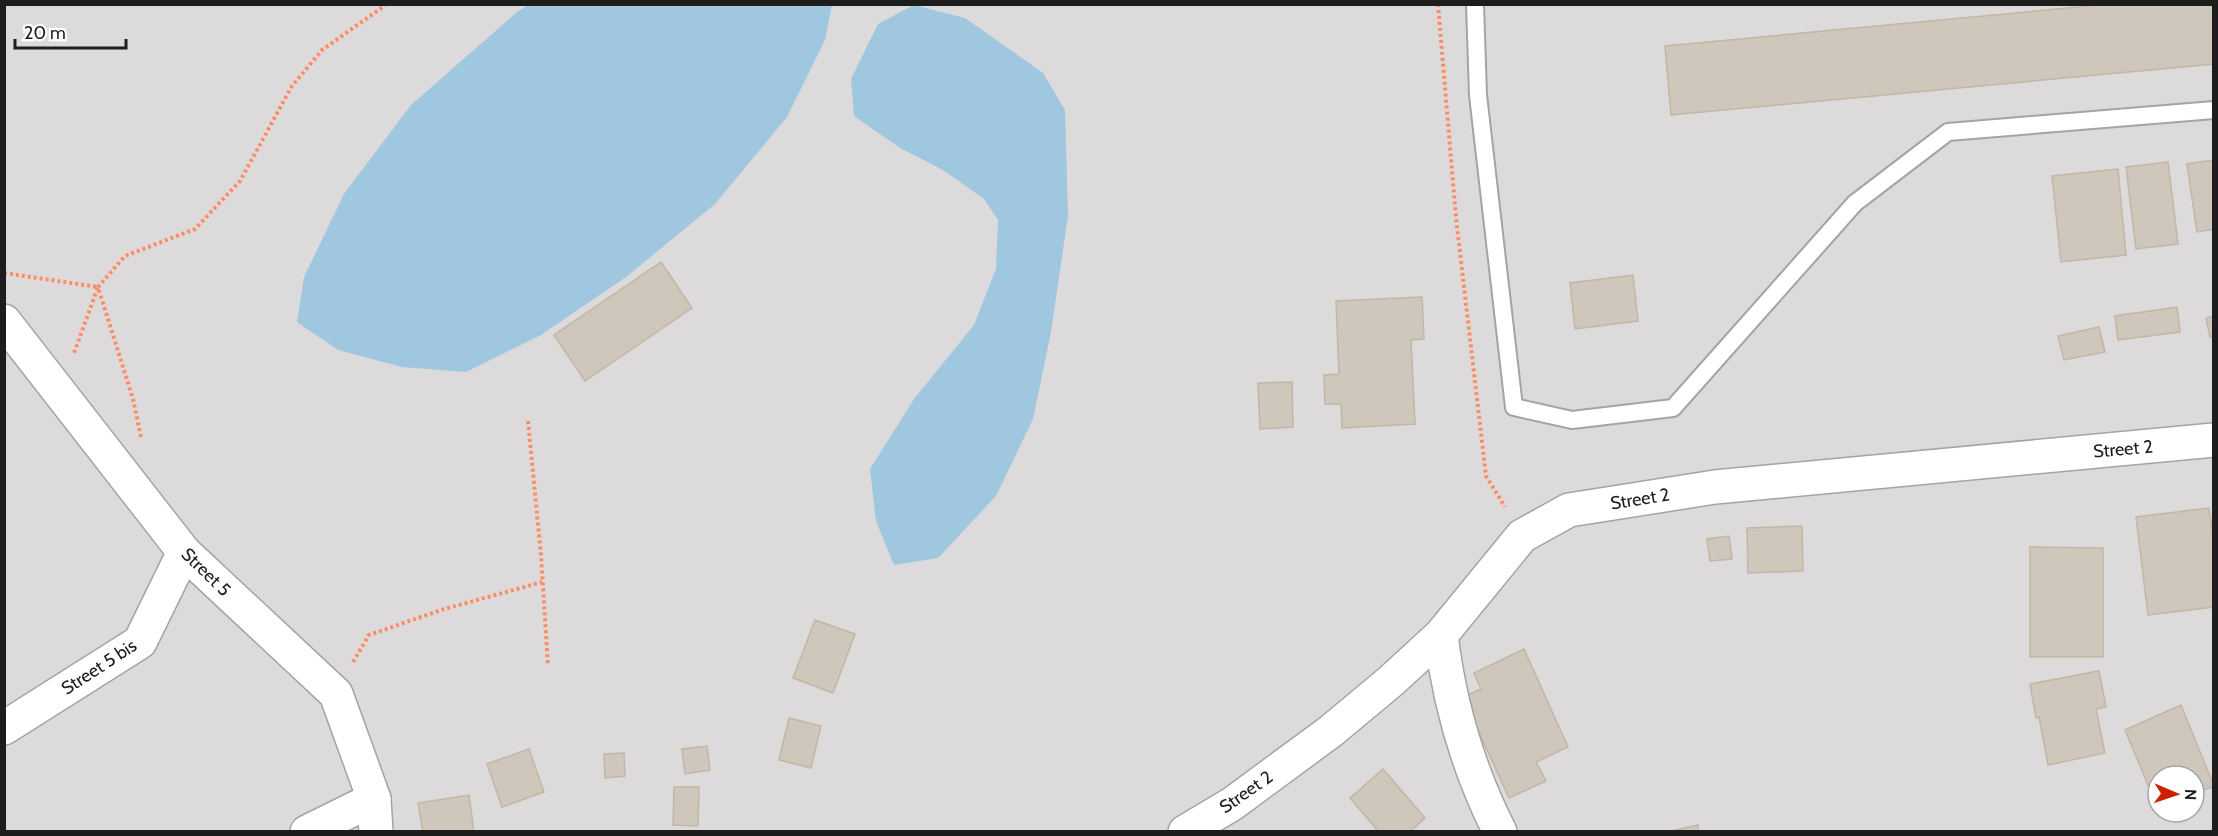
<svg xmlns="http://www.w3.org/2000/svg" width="2218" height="836" viewBox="0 0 2218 836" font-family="Cabin,sans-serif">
<rect width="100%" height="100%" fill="#efede2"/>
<path fill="#dcdada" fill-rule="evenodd" d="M5,5H2213V831L5,832ZM2158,776H2194V812H2158Z"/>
<g fill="#a0c7e0">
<path d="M530,4L832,5L825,40L787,117L715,204L626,277L541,335L466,372L402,367L338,350L297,322L304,277L344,194L411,105L517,12Z"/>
<path d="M914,5L965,18L1043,73L1065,110L1068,216L1051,332L1033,419L996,496L938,558L894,565L876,521L870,469L914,399L974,325L996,269L998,220L984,199L943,170L900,148L854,116L851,79L878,24Z"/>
</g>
<g fill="#cfc7bb" stroke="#c2b6a4" stroke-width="1.5">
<path d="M2110,4H2214V64L1671,115L1665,46Z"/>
<path d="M2214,160V229L2197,232L2187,164Z"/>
<path d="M2168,162L2178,244L2136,249L2126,167Z"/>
<path d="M2118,169L2126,255L2061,262L2052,176Z"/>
<path d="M661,262L692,308L585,381L554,335Z"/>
<path d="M1633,275L1638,321L1575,329L1570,283Z"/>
<path d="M1422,297L1424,339L1411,340L1415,424L1342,428L1341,404H1325L1324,375L1339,374L1336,301Z"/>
<path d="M2177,307L2180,332L2118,340L2115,316Z"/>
<path d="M2214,316V336L2210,337L2206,318Z"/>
<path d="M2099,327L2105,352L2064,360L2058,336Z"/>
<path d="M1292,382L1293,427L1260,429L1258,383Z"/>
<path d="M2209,508L2214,545V607L2148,615L2136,517Z"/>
<path d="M1802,526L1803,571L1748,573L1747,528Z"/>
<path d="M1729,536L1732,559L1710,561L1707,539Z"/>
<path d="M2030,547L2103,548V657H2030Z"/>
<path d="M815,620L855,634L833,693L793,678Z"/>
<path d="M1524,649L1568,747L1536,762L1546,781L1509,798L1463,697L1481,689L1474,673Z"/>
<path d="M2099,671L2106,707L2096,709L2105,753L2048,765L2039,717L2036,718L2030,684Z"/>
<path d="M2181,705L2214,786L2194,794V776H2158V809L2125,730Z"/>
<path d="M789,718L821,726L811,768L779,760Z"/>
<path d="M707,746L710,770L685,774L682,749Z"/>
<path d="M529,749L544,792L502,807L487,764Z"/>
<path d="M624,753L625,776L605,778L604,754Z"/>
<path d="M1383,769L1425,818L1410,832H1379L1350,798Z"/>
<path d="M674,787H699L698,826L673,825Z"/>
<path d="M469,795L474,832H423L418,803Z"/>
<path d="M1698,825L1699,832H1667Z"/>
</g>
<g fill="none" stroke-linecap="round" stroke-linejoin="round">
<defs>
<path id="lane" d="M1475,4L1478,95L1514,407L1572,420L1673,408L1855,203L1948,132L2214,110"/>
<g id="street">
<path d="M4,321L184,552L336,694L374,799L376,832"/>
<path d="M1441,635C1449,702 1469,771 1500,832"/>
<path d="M4,728L140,642L184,552"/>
<path d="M307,832L374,799"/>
<path d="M1185,832L1232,804L1331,731L1391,681L1441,635L1522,536L1569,510L1715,487L2214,440"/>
</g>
</defs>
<use href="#lane" stroke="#a4a4a4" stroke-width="20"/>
<use href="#street" stroke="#a4a4a4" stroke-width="36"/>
<g stroke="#ff8d64" stroke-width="4" stroke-dasharray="3 3" stroke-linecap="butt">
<path d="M1438,4L1456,218L1486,476L1505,507"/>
<path d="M4,273L98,287L74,353"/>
<path d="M528,421L541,555L548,666"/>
<path d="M141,437L133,399L98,287L125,256L195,229L240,181L292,86L322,50L387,4"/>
<path d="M353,662L369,635L441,610L542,582"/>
</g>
<use href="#lane" stroke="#fff" stroke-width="16"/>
<use href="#street" stroke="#fff" stroke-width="33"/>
</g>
<g text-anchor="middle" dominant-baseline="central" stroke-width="4.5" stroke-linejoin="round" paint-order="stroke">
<g font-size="18" fill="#1d1d1d" stroke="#fff">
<text transform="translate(2123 449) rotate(-5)">Street 2</text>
<text transform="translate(1640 499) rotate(-9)">Street 2</text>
<text transform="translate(206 572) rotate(44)">Street 5</text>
<text transform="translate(99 667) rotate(-33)">Street 5 bis</text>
<text transform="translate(1246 792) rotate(-35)">Street 2</text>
</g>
</g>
<rect width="2218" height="836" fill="none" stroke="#1d1d1d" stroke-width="12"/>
<g transform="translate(2176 794) rotate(92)"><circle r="28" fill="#ffffff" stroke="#a5a5a5" stroke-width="1.5"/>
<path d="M0-4.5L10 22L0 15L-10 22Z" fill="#cb2100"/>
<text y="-9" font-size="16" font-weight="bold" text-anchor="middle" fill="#1d1d1d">N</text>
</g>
<path d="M15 39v9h111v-9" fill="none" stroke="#1d1d1d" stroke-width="3"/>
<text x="24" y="39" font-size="18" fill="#1d1d1d" stroke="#ffffff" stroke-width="4.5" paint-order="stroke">20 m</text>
</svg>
